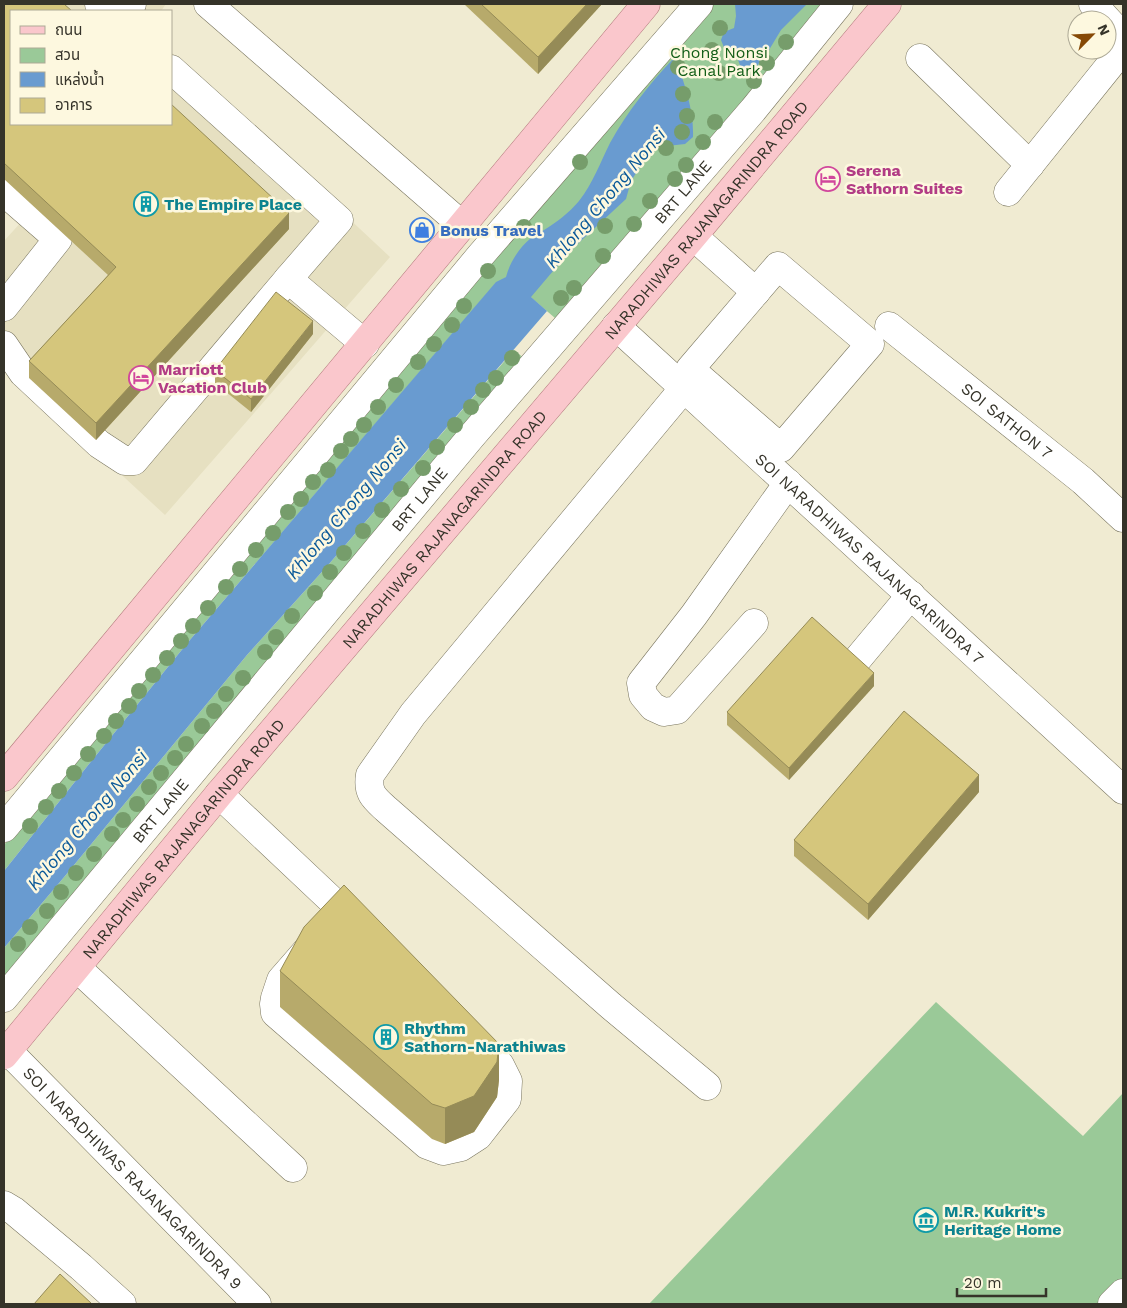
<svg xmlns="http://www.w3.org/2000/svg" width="1127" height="1308" viewBox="0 0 1127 1308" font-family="'Work Sans','Noto Sans Thai',sans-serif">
<rect width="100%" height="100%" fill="#f0ebd2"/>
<path fill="#e6e0c1" d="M4,4H166L161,11H11V124H171V52L390,257L165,515L4,366V241L23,220L4,202Z"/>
<g fill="#9ac998">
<path d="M704,4H832L562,324L507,277L496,283L189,641L89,764L4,871V845L164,650Z"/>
<path d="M514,350L525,359L4,983V948L65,876L247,655L329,564Z"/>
<path d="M936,1002L1083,1136L1123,1093V1304H649Z"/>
</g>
<g fill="#699bd0">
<path d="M735,4H807L781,30L766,55L755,68H741L737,57L725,50L721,40L724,32L734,28L736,16Z"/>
<path d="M672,60L677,62C685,86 694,111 693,137L685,144L658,147L647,156L631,181L626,199L570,251L531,297L547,311L329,564L247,655L65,876L4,948V871L89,764L189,641L496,282L506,277C510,262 519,248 531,238C535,235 540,233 544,230C557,222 569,213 579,201C593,183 600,163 610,143C628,111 647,87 672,60Z"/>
</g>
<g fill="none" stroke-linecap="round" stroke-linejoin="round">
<defs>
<g id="minor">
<path d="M99,4L107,11"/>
<path d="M208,4L462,225"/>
<path d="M1093,4L1123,37"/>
<path d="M127,11L132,4"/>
<path d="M920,58L1030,165"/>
<path d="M171,69L339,220L288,279L365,344"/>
<path d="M4,192L58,239L4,307"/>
<path d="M1008,192L1123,49"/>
<path d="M693,236L756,292"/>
<path d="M778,266L870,344L781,448L690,369Z"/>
<path id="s1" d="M616,326L1123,790"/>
<path id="s2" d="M889,326L1083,481L1123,518"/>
<path d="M4,345L23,373L99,444L125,461H134L288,279"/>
<path d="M684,388L413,714L370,775C367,793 374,798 386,809L611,1006L707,1086"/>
<path d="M754,623L677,710L664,712L653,707L643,695L641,683L694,615L788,483"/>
<path d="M856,661L911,595"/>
<path d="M219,794L342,910"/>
<path d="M4,828L480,256L699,4"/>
<path d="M342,910L439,1010L500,1065L508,1081L507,1099L478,1136L461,1147L443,1151L427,1145L275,1013L274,1004L275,998L281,980Z"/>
<path d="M77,968L293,1168"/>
<path id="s3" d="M4,998L471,437L753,110L839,4"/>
<path id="s4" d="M8,1051L257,1304"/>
<path d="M4,1205L14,1211L81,1267L122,1304"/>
<path d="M1112,1304L1123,1293"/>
</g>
<g id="major">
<path d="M4,777L646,4"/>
<path id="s5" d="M4,1055L219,794L693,236L887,4"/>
</g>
</defs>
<use href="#minor" stroke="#79755f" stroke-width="29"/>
<use href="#major" stroke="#b37a7d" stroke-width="29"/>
<use href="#minor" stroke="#fff" stroke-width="28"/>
<use href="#major" stroke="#fac7cc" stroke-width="28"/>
</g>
<g fill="#769d6b">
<circle cx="720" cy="28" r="8"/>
<circle cx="786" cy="42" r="8"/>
<circle cx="712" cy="50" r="8"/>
<circle cx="767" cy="63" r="8"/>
<circle cx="678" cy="67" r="8"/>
<circle cx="719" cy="73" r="8"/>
<circle cx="754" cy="81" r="8"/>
<circle cx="683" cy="94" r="8"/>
<circle cx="687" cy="116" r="8"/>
<circle cx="715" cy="122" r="8"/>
<circle cx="682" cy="132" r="8"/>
<circle cx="703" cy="142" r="8"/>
<circle cx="666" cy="148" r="8"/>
<circle cx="580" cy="162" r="8"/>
<circle cx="686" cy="165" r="8"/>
<circle cx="675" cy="179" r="8"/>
<circle cx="650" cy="201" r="8"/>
<circle cx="634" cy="224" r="8"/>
<circle cx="605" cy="226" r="8"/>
<circle cx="524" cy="227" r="8"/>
<circle cx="603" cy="256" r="8"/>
<circle cx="488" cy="271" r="8"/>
<circle cx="574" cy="288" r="8"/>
<circle cx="561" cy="298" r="8"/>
<circle cx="464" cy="306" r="8"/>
<circle cx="452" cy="325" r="8"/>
<circle cx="434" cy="344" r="8"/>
<circle cx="512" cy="358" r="8"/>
<circle cx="418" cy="362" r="8"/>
<circle cx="496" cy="378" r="8"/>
<circle cx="396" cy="385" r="8"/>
<circle cx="483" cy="390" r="8"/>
<circle cx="378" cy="407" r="8"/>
<circle cx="471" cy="407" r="8"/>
<circle cx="364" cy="425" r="8"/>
<circle cx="455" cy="425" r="8"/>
<circle cx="351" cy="439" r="8"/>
<circle cx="437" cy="447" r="8"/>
<circle cx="341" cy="451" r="8"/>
<circle cx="423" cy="468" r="8"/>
<circle cx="328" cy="470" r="8"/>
<circle cx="313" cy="482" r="8"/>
<circle cx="401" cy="489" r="8"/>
<circle cx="301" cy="499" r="8"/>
<circle cx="382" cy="510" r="8"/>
<circle cx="288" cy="512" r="8"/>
<circle cx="363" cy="531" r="8"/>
<circle cx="273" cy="533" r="8"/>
<circle cx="256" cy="550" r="8"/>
<circle cx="344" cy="553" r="8"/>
<circle cx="240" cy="569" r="8"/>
<circle cx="330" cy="572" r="8"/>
<circle cx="226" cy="587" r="8"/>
<circle cx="315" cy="593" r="8"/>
<circle cx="208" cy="608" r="8"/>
<circle cx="292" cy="616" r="8"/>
<circle cx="193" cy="626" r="8"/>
<circle cx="276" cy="637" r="8"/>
<circle cx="181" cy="641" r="8"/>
<circle cx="265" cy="652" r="8"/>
<circle cx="167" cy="658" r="8"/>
<circle cx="153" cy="675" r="8"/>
<circle cx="243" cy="678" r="8"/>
<circle cx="139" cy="691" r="8"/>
<circle cx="226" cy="694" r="8"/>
<circle cx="129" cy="706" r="8"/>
<circle cx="214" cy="711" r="8"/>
<circle cx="116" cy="721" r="8"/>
<circle cx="202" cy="726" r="8"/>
<circle cx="104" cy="736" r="8"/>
<circle cx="186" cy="744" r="8"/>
<circle cx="88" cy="754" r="8"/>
<circle cx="175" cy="758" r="8"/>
<circle cx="74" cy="773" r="8"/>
<circle cx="161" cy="773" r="8"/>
<circle cx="149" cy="787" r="8"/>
<circle cx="59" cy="791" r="8"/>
<circle cx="137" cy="804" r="8"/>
<circle cx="46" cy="807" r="8"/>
<circle cx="123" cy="820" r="8"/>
<circle cx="30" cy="826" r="8"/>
<circle cx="112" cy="834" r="8"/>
<circle cx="94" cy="854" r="8"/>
<circle cx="76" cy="873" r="8"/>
<circle cx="61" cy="892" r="8"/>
<circle cx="47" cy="911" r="8"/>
<circle cx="30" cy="927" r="8"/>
<circle cx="18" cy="944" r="8"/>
</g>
<g fill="#b7aa6b">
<path d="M4,4L289,229L96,440L29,378V361L108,275L4,179Z"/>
<path d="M464,4H602L538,74Z"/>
<path d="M313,334L251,412L215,383V370Z"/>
<path d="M874,686L789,780L727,725V712Z"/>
<path d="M979,792L868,920L794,856V840Z"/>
<path d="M280,971L499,1080L497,1097L474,1132L445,1144L432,1139L280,1007Z"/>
</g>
<g fill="#958b57">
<path d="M587,4H602L538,74V57Z"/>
<path d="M289,213V229L96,440V423Z"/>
<path d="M313,321V334L251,412V399Z"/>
<path d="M874,673V686L789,780V768Z"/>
<path d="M979,775V792L868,920V904Z"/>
<path d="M499,1044V1080L497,1097L474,1132L445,1144V1108Z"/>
</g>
<g fill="#d5c67c" stroke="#958b57">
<path d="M4,4H64L72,11H11V124H171V104L289,213L96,423L29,361L116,267L4,163Z"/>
<path d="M481,4H587L538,57Z"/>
<path d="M276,292L313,321L251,399L215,370Z"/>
<path d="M812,617L874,673L789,768L727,712Z"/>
<path d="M904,711L979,775L868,904L794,840Z"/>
<path d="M344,885L499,1044L497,1062L474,1096L445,1108L432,1104L280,971L304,927Z"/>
<path d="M60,1274L92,1304H34Z"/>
</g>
<defs>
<symbol id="hotel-ring" viewBox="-11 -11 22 22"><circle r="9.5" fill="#fdf8df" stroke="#d1479c" stroke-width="1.5"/><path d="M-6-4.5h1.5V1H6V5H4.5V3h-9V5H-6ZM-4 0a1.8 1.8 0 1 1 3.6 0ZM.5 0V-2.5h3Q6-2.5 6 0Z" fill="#d1479c"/></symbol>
<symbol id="building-ring" viewBox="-11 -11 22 22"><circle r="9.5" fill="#fdf8df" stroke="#0f9aa8" stroke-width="1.5"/><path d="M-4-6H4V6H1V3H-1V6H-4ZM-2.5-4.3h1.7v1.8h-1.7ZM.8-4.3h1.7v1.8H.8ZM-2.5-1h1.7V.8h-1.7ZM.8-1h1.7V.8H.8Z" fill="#0f9aa8"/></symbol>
<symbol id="shop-ring" viewBox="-11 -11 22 22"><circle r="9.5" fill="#fdf8df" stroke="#3f7fe0" stroke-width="1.5"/><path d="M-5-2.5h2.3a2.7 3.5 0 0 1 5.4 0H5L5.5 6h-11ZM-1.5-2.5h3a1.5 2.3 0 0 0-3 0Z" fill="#3f7fe0"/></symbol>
<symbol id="museum-ring" viewBox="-11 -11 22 22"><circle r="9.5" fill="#fdf8df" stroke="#0f9aa8" stroke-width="1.5"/><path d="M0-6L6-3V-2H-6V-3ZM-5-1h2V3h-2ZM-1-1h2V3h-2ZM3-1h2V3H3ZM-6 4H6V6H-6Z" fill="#0f9aa8"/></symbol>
</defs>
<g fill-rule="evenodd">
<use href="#hotel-ring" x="814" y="165" width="28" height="28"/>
<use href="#building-ring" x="132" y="190" width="28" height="28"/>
<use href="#shop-ring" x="408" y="216" width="28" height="28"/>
<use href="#hotel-ring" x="127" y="364" width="28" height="28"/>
<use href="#building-ring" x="372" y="1023" width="28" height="28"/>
<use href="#museum-ring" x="912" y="1206" width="28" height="28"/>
</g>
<g text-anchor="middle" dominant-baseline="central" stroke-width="5" stroke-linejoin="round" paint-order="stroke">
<g font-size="16" fill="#135e17" stroke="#fdf8df">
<text x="719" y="52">Chong Nonsi<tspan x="719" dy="18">Canal Park</tspan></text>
</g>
<g font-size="16" font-weight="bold" fill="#b23c85" stroke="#fdf8df" text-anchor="start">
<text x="846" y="170">Serena<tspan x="846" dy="18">Sathorn Suites</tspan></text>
<text x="158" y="369">Marriott<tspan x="158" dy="18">Vacation Club</tspan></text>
</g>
<g font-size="16" fill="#353329" stroke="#fdf8df">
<text stroke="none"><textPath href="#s3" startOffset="1054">BRT LANE</textPath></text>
<text stroke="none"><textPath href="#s5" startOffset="1091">NARADHIWAS RAJANAGARINDRA ROAD</textPath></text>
<text stroke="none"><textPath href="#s2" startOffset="151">SOI SATHON 7</textPath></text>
<text stroke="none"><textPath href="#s3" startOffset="649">BRT LANE</textPath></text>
<text stroke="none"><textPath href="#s5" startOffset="686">NARADHIWAS RAJANAGARINDRA ROAD</textPath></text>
<text stroke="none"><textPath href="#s1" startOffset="344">SOI NARADHIWAS RAJANAGARINDRA 7</textPath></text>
<text stroke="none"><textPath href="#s3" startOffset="244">BRT LANE</textPath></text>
<text stroke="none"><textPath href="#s5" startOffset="281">NARADHIWAS RAJANAGARINDRA ROAD</textPath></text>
<text stroke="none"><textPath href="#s4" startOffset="178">SOI NARADHIWAS RAJANAGARINDRA 9</textPath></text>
</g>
<g font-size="16" font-weight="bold" fill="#0d838f" stroke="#fdf8df" text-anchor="start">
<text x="164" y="204">The Empire Place</text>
<text x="404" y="1028">Rhythm<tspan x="404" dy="18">Sathorn-Narathiwas</tspan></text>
<text x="944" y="1211">M.R. Kukrit's<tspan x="944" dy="18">Heritage Home</tspan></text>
</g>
<g font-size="16" font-weight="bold" fill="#366cbe" stroke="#fdf8df" text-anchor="start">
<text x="440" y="230">Bonus Travel</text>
</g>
<g font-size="18" font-style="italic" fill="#095898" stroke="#fdf8df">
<text transform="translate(605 198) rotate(-50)">Khlong Chong Nonsi</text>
<text transform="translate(346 509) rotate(-50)">Khlong Chong Nonsi</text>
<text transform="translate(87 820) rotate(-50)">Khlong Chong Nonsi</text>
</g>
</g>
<rect width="1127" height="1308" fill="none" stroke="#353329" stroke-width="10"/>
<rect x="10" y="10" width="162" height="115" fill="#fdf8df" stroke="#ada996"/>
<rect x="20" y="26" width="25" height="8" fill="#fac7cc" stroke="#ada996"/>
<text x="55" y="35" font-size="15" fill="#353329">ถนน</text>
<rect x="20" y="48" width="25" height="15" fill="#9ac998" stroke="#ada996"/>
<text x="55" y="60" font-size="15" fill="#353329">สวน</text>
<rect x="20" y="72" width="25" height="15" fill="#699bd0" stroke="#ada996"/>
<text x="55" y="85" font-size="15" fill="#353329">แหล่งน้ำ</text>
<rect x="20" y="98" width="25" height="15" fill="#d5c67c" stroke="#ada996"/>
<text x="55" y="110" font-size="15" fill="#353329">อาคาร</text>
<g transform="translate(1092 35) rotate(66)"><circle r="24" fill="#fdf8df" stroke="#ada996"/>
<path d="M0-4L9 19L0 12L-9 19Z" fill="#864905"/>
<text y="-8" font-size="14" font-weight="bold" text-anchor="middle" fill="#353329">N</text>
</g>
<path d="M957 1288v8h89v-8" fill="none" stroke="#353329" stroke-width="2.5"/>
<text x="964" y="1288" font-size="15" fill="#353329" stroke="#fdf8df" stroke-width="4" paint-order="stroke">20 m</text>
</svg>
